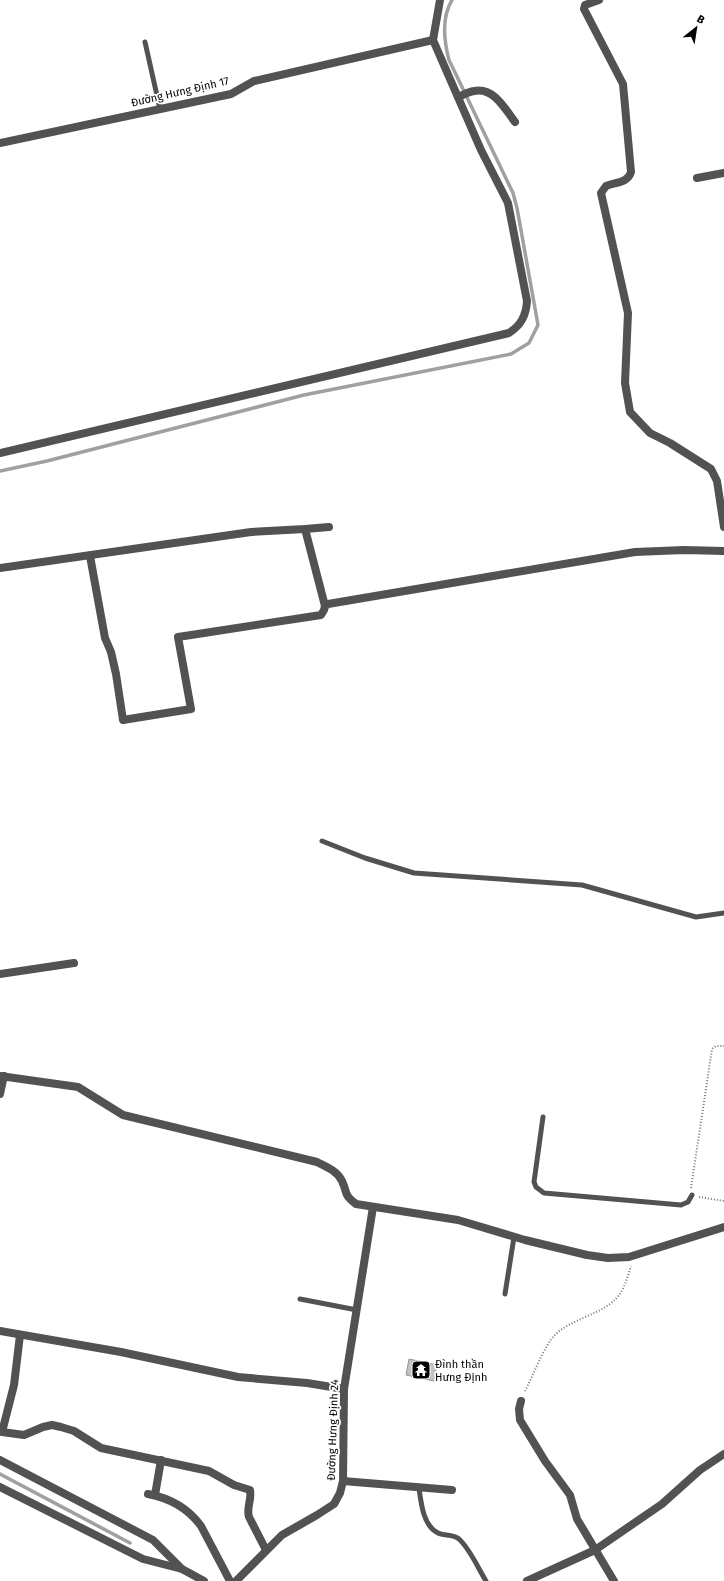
<svg xmlns="http://www.w3.org/2000/svg" width="724" height="1581" viewBox="0 0 724 1581" font-family="'Fira Sans',sans-serif">
<rect width="100%" height="100%" fill="#fff"/>
<g fill="none" stroke-linecap="round" stroke-linejoin="round">
<g stroke="#a0a0a0" stroke-width="3.5">
<path d="M0,471L47,461L304,395L511,354L529,343L538,325L517,208L513,193L449,60C444,41 441,18 452,0"/>
<path d="M0,1474L130,1543"/>
</g>
</g>
<path fill="#c2c2c2" stroke="#969696" d="M409,1359L437,1365L434,1381L406,1375Z"/>
<g fill="none" stroke-linecap="round" stroke-linejoin="round">
<g stroke="#747474" stroke-width="2" stroke-dasharray="1 2" stroke-linecap="butt">
<path d="M691,1188L712,1049L716,1046H724"/>
<path d="M699,1197L724,1201"/>
<path d="M525,1391C532,1378 545,1344 555,1335C573,1317 608,1314 621,1292C626,1284 628,1275 631,1266"/>
</g>
<g stroke="#525252" stroke-width="5">
<path d="M145,42L160,109"/>
<path d="M322,841L365,858L414,873L582,885L696,917L724,913"/>
<path d="M543,1117L534,1182L536,1187L544,1193L681,1205L688,1202L692,1195"/>
<path d="M505,1294L514,1237"/>
<path d="M300,1299L357,1310"/>
<path d="M419,1488C421,1502 423,1526 438,1533C444,1536 453,1534 459,1539C470,1549 478,1568 486,1581"/>
</g>
<g stroke="#525252" stroke-width="8">
<path d="M599,0L585,5L584,9L623,84L631,172C628,183 616,182 606,186L601,193L628,313L625,383L630,412L650,433L670,443L711,469L717,481L724,527"/>
<path d="M458,97C463,95 468,92 474,91C494,87 505,109 515,122"/>
<path d="M0,143L231,94L254,81L433,40"/>
<path d="M697,178L724,173"/>
<path d="M0,453L509,333C521,325 526,316 527,301L508,203L481,150L433,40L440,0"/>
<path d="M305,529L325,606"/>
<path d="M90,556L105,638L111,652L116,674L123,720L191,709L178,637L321,615L324,610L325,606L328,604L635,552L684,550L724,551"/>
<path d="M0,568L251,532L305,529L329,527"/>
<path d="M0,974L74,963"/>
<path d="M0,1076L78,1087L123,1115L317,1162C327,1167 337,1171 342,1181C348,1194 343,1194 356,1204L458,1220L525,1240L587,1255L608,1258L629,1257L724,1227"/>
<path d="M0,1094L4,1076"/>
<path d="M0,1331L121,1352L238,1377L307,1383L344,1389"/>
<path d="M20,1335L14,1385L2,1432L24,1435L43,1427L52,1425L61,1427L74,1431L101,1448L209,1471L234,1485L250,1490C252,1500 246,1508 249,1517L266,1550"/>
<path d="M521,1401L519,1409L520,1420L545,1461L570,1495L577,1519L614,1581"/>
<path d="M0,1460L153,1540L182,1569"/>
<path d="M343,1481L452,1490"/>
<path d="M0,1487L143,1559L182,1569L204,1581"/>
<path d="M148,1494C169,1498 188,1508 201,1526L230,1581"/>
<path d="M155,1495L161,1460"/>
<path d="M236,1581L282,1535L317,1515L334,1504L340,1493L343,1481L344,1389L373,1207"/>
<path d="M527,1581L595,1550L662,1504L700,1470L724,1454"/>
</g>
</g>
<defs>
<symbol id="temple-square" viewBox="-11 -11 22 22"><rect x="-9" y="-9" width="18" height="18" rx="4" fill="#000" stroke="#fff"/><path d="M0-6L5-2H3V0L6.5 2.5H4V6H1.5V3h-3V6H-4V2.5H-6.5L-3 0V-2H-5Z" fill="#fff"/></symbol>
</defs>
<g fill-rule="evenodd">
<use href="#temple-square" x="410" y="1359" width="22" height="22"/>
</g>
<g text-anchor="middle" dominant-baseline="central" stroke-width="3.5" stroke-linejoin="round" paint-order="stroke">
<g font-size="11" fill="#000" stroke="#fff">
<text transform="translate(180 92) rotate(-13)">Đường Hưng Định 17</text>
<text transform="translate(333 1430) rotate(-88)">Đường Hưng Định 24</text>
</g>
<g font-size="11" fill="#000" stroke="#fff" text-anchor="start">
<text x="435" y="1364">Đình thần<tspan x="435" dy="13">Hưng Định</tspan></text>
</g>
</g>
<g transform="translate(696 28) rotate(30)" stroke="#ffffff" stroke-width="3" paint-order="stroke">
<path d="M0-3L7 15L0 10L-7 15Z" fill="#000000"/>
<text y="-6" font-size="11" font-weight="bold" text-anchor="middle" fill="#000000">B</text>
</g>
</svg>
